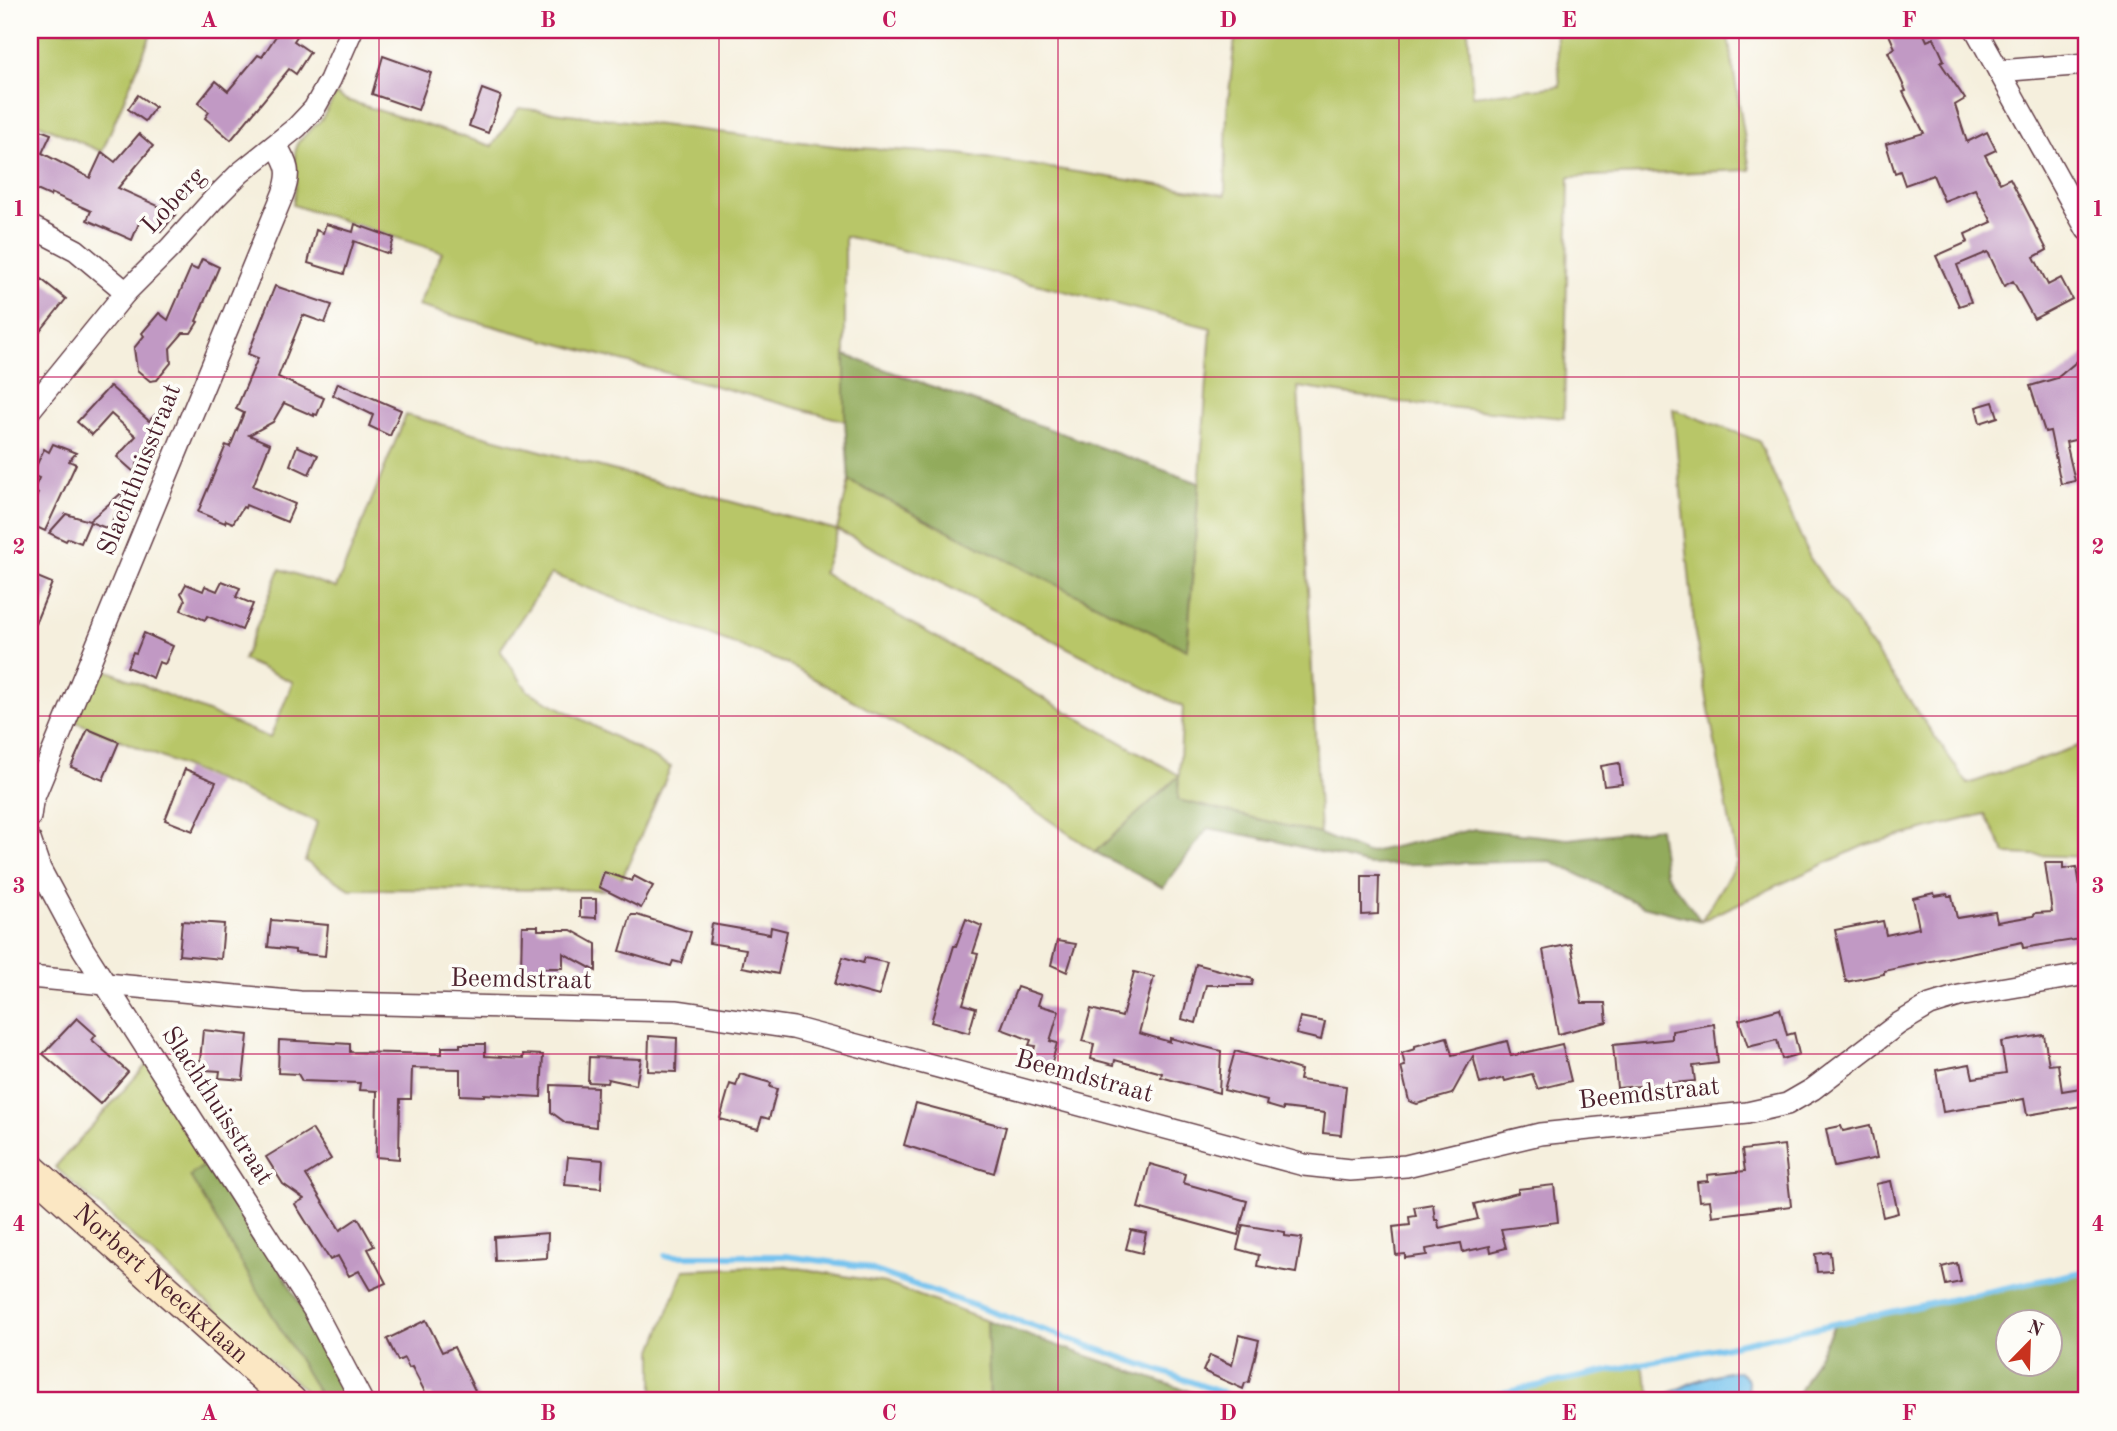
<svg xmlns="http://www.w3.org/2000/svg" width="2117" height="1431" viewBox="0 0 2117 1431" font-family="'Old Standard TT',serif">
<rect width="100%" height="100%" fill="#fdfcf7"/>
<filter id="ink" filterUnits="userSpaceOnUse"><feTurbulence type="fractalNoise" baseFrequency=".0143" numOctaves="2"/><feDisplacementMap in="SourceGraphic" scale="14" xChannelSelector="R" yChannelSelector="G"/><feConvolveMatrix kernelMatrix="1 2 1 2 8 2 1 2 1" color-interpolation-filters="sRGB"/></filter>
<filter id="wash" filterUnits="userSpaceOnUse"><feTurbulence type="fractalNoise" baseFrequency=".00686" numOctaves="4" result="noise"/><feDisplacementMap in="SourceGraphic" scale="28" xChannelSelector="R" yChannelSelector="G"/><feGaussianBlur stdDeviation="1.57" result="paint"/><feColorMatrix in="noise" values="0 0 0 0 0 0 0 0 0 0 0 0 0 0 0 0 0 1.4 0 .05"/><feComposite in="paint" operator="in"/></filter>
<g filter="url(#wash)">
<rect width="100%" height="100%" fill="#f5efdd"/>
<g fill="#b8c668" stroke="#81724a" stroke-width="2" fill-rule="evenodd">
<path d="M30,30H153L102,152L30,120Z"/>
<path d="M1236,30H1468L1473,96L1560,86L1556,30H1727L1750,170L1569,177L1564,418L1405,403L1298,387L1320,834L1177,800L1178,777L1095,852L971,766L787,664L551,574L500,650L528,691L671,767L617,890L350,889L305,861L317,822L74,721L97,666L270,738L293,682L243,660L280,569L336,588L406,415L837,530L849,481L1187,650L1211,328L845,236V421L418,306L442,252L293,205L296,184L295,153L298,142L322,119L336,94L346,100L492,146L519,108L843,147L959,154L1225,195L1227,111ZM838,530L1183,707L1179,775L823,573Z"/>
<path d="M1673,409L1759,441L1810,558L1968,784L2087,743V857L2006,854L1985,814L1865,845L1701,921L1737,862L1695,634Z"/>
<path d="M148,1063L211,1160L191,1176L323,1401H317L55,1167Z"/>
<path d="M786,1266L885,1283L987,1321L990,1401H653V1350L684,1270Z"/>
<path d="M1641,1364L1654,1401L1547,1399L1471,1401Z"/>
</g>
<g fill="#92ab5c" stroke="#6e6544" stroke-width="2" fill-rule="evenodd">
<path d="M845,355L1199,483L1187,650L849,481L845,421Z"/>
<path d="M1179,776L1178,800L1320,834L1366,853L1475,829L1569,839L1659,828L1665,873L1701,921L1643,906L1551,861L1369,865L1277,841L1208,828L1163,888L1095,852Z"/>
<path d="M211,1160L273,1256L354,1401H323L190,1176Z"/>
<path d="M2087,1271V1401H1794L1835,1324ZM2050,1322V1364H2008V1322Z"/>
<path d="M987,1321L1217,1401H990Z"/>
</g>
<path fill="#74c2ee" stroke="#5f708c" stroke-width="2" d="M1739,1371L1748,1380L1747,1396L1743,1401H1666L1668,1394C1690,1383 1714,1372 1739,1371Z"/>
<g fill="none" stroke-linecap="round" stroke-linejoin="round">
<g stroke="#74c2ee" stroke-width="6">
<path d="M665,1256H785L861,1266L1246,1401"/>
<path d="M1464,1401L2087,1271"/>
</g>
</g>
<g id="blocks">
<g fill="#c199c4">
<path d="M280,30H301L294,41L310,52L296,74L289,69L231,140L205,118L209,112L198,103L216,81L228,91L258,55L262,57Z"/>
<path d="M1887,30H1922L1927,41L1934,38L1944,60L1940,62L1965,99L1955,105L1967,142L1987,132L1996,150L1985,155L2000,183L2010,178L2047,250L2034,257L2048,285L2061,278L2072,299L2034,319L2013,281L2004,286L1988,252L1957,265L1971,302L1959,306L1936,256L1968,242L1965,234L1992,222L1975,189L1944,201L1933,175L1905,185L1900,171L1895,173L1886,144L1924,133L1903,92L1906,91L1888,52L1895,48Z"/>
<path d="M383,56L431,73L418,110L372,94Z"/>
<path d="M482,89L501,96L488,133L469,126Z"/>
<path d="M138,95L155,107L145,121L128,109Z"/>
<path d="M35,128L51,134L42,153L90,178L102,152L115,162L139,134L153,146L118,188L176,214L161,232L142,216L132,240L87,220L91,211L51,193L50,196L30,187V140Z"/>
<path d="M326,224L353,232L355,224L394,238L389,254L354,241L344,274L308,263L316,230L323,233Z"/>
<path d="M202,259L219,267L196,321L198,322L191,333H183L170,348L171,363L157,380L150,381L137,370L134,348L144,336L142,333L159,313L168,320L191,267L197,270Z"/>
<path d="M41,279L66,299L30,344V293Z"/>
<path d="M275,286L332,305L325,323L303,315L278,377L324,398L317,415L314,414V416L284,403L273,422L249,435L270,444L253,486L295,504L287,522L246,505L245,508L243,507L233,523L226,520L225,523L198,512L226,445L230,447L244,413L236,409L258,358L248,354Z"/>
<path d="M2087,353V437L2066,442L2075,481L2061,484L2050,431L2045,432L2030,386L2057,378Z"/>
<path d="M338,383L401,410L390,436L369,426L373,415L333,395Z"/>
<path d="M110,386L149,421L155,415L157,416L134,472L117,457L136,436L111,414L92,435L77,422Z"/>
<path d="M1993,402L1998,417L1980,423L1976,407Z"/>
<path d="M53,444L76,453L69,461L76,464L45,531L30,524V513L38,493L33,491L39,478L32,475L44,449L49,452Z"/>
<path d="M297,446L318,455L309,474L290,465Z"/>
<path d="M125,490L109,529L90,522L81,543L68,538L66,541L49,533L66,514L89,521Z"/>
<path d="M30,574L52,583L30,636Z"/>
<path d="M222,581L240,588L236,597L253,604L242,630L207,616L205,620L181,610L185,600L181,593L186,584L203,591L205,586L217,591Z"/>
<path d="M144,633L173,646L165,664L159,662L153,678L127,667L133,652L136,653Z"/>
<path d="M88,729L119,742L103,780L71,767Z"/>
<path d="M1619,763L1622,784L1604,786L1601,766Z"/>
<path d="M185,769L216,782L193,831L165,820Z"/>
<path d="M2045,863H2063V869L2077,867L2084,911H2087V938L2023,948L2022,942L1884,971V974L1846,982L1835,930L1883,921L1886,935L1919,928L1913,898L1934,893L1935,896L1947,894L1948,896H1952L1957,918L1995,912L1997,922L2033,916L2036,913L2052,912Z"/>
<path d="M604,872L632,881L634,876L653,886L641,908L599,887Z"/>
<path d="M1362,876H1379L1378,914L1362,915Z"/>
<path d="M580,899H596V918L580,917Z"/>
<path d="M631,915H637L691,932L681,963L673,961L671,966L620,951Z"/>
<path d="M966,919L982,926L973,953L978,954L963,1004L976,1008L969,1033L931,1022L954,946H956Z"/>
<path d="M271,920L328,925L325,956L295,953V950L268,947Z"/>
<path d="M182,921L224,924L221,959L179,955Z"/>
<path d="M712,924L770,934L771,927L787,931L778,974L742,967L746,949L709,943Z"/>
<path d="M522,926H538V930H571L596,944V971L563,953V968H538V972H521Z"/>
<path d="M1057,941L1076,944L1067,972L1051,965Z"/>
<path d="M1571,944L1582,1003H1605L1607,1022L1558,1034L1543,950Z"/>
<path d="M843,957L863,963L865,958L888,963L879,996L835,984Z"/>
<path d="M1196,964L1253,979L1252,985H1206L1196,1023L1182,1019Z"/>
<path d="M1134,972L1154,977L1139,1033L1170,1042V1038L1221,1051L1219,1093L1161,1077L1162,1073L1115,1060L1114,1065L1091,1059L1094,1044L1082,1041L1091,1009L1122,1017Z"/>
<path d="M1017,987L1041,995L1038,1005L1059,1011L1050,1041L1057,1043L1050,1070L1030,1065L1035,1046L1029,1045L1031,1040L1001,1029Z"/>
<path d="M1780,1009L1787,1035L1794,1033L1799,1054L1782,1059L1777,1040L1748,1047L1739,1020Z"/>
<path d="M1300,1017L1325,1022L1321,1040L1296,1034Z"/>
<path d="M77,1018L96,1035L92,1040L128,1072L100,1104L43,1054Z"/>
<path d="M1714,1024L1718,1063L1693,1066L1695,1081L1617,1088L1613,1045L1672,1039V1031Z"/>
<path d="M203,1030L248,1035L243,1080L219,1078L220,1071L205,1070L200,1061Z"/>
<path d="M2044,1035L2049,1065L2058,1064L2062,1091L2087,1087V1105L2027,1115L2024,1099L1943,1112L1936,1070L1970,1064L1973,1078L2006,1073L2001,1042Z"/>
<path d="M649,1036L677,1038L676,1072L648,1071Z"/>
<path d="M1447,1037L1452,1055L1507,1041L1511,1056L1562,1044L1571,1081L1538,1089L1532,1074L1505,1081L1504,1078L1480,1084L1473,1056L1452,1094L1417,1104L1409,1101L1401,1067L1405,1066L1402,1053L1415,1049V1046Z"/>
<path d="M279,1040L350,1044V1052L442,1054V1047H460V1044H485V1056L523,1058V1054L543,1055L541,1097L484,1094V1096L460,1095V1069L412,1068L411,1099H400L399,1159L376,1157L377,1091L359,1090L360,1083L302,1081L298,1074L278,1073Z"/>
<path d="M1235,1051L1301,1070L1299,1080L1346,1086L1341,1135L1323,1133L1325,1113L1283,1108V1110L1266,1105L1267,1101L1224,1090Z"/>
<path d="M589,1057L641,1059L636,1085L608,1079L607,1083L588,1082Z"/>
<path d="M740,1074L771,1083L770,1087L777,1089L769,1119L762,1117L758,1129L720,1119L730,1084L736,1086Z"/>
<path d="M551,1085L597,1087L596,1127L566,1123L551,1112Z"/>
<path d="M916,1103L1006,1127L994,1173L904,1145Z"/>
<path d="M1870,1125L1877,1158L1834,1167L1826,1129L1841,1126L1843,1131Z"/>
<path d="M312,1129L331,1159L306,1175L340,1230L358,1218L374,1246L368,1249L386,1283L370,1290L359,1271L349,1276L338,1256L330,1260L295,1204L304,1199L283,1184L266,1157Z"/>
<path d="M1784,1145L1791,1206L1712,1216L1710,1200L1699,1201L1697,1182L1708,1181L1707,1175L1745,1171L1742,1150Z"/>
<path d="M568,1157L603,1160L601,1188L565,1185Z"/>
<path d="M1150,1164L1185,1174L1183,1183L1247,1201L1238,1235L1138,1208Z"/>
<path d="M1891,1181L1898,1213L1883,1217L1876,1184Z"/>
<path d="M1554,1185L1558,1222L1501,1229L1506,1248L1491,1252L1490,1246L1463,1252L1461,1243L1426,1249L1427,1255L1405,1258V1254L1396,1255L1393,1227L1410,1225L1409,1217L1416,1216L1414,1207L1433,1204L1435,1220H1438L1439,1228L1478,1219L1474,1204L1518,1193V1189Z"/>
<path d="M1243,1225L1285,1232V1236L1302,1238L1296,1273L1257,1266L1259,1255L1237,1249Z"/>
<path d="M1131,1230L1146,1233L1142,1253L1126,1249Z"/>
<path d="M548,1233L547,1258L495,1261L494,1237Z"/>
<path d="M1830,1252L1832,1271L1817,1272L1815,1254Z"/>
<path d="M1957,1263L1961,1282L1946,1285L1942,1267Z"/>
<path d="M426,1320L442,1352L454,1347L480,1401H435L431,1394L427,1396L412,1367L409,1368L404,1358L398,1361L387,1339Z"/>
<path d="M1239,1335L1259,1340L1249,1382L1245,1383L1243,1389L1203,1371L1210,1355L1232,1365Z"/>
</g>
</g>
</g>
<g filter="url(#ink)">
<use href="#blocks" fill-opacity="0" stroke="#643e46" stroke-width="2"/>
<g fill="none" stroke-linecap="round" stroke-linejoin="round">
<defs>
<g id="minor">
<path d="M1976,30L2087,230"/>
<path d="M1999,71L2087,64"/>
<path d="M30,226L76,250L126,292"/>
<path d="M30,410L126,292L170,248L213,200L240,173L297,127L314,109L330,80L352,30"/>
<path d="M30,817L32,802L283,194C291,172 288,165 276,145"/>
<path d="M30,840L40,869L83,949L314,1310L362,1401"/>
<path d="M30,977L300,1002L676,1011L793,1028L1304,1165L1350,1170L1406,1166L1540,1134L1747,1113L1787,1104L1813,1089L1898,1024L1930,1005L1959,996L2087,974"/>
</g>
<g id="secondary">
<path id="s1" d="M30,1168L291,1401"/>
</g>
</defs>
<use href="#minor" stroke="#643e46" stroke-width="24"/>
<use href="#secondary" stroke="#643e46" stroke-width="33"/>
<use href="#minor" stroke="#fff" stroke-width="21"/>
<use href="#secondary" stroke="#fbe7c3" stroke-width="30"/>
</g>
</g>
<path fill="none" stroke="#c2185b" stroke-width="2" stroke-opacity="0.55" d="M379,30V1401M719,30V1401M1058,30V1401M1399,30V1401M1739,30V1401M30,377H2087M30,716H2087M30,1054H2087"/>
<g text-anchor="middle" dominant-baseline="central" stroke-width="7" stroke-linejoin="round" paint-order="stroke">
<g font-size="26" fill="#4a1f2b" stroke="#fdfcf7">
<text transform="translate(174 201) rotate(-47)">Loberg</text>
<text transform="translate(140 470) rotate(-68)">Slachthuisstraat</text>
<text transform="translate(521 980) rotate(1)">Beemdstraat</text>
<text transform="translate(1084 1077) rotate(15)">Beemdstraat</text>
<text transform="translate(1649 1094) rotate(-6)">Beemdstraat</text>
<text transform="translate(217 1106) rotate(57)">Slachthuisstraat</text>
<text stroke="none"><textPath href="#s1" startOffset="175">Norbert Neeckxlaan</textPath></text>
</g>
</g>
<rect width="2117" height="1431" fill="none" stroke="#fdfcf7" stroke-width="77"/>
<g transform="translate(2029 1343) rotate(23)"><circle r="33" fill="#fdfcf7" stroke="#b5a4a5" stroke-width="2"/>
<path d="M0-5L12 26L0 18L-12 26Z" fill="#c8321e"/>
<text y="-10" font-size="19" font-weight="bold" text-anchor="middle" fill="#4a1f2b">N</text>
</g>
<rect x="38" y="38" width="2040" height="1354" fill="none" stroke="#c2185b" stroke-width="2.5"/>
<g font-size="23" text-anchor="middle" font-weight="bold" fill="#c2185b">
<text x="209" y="27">A</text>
<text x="548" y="27">B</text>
<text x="889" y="27">C</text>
<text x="1228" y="27">D</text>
<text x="1569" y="27">E</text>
<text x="1909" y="27">F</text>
<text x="19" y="216">1</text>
<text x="2098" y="216">1</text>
<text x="19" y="554">2</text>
<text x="2098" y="554">2</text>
<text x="19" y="893">3</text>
<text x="2098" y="893">3</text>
<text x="19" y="1231">4</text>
<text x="2098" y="1231">4</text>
<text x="209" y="1420">A</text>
<text x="548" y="1420">B</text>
<text x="889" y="1420">C</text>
<text x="1228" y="1420">D</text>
<text x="1569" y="1420">E</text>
<text x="1909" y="1420">F</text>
</g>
</svg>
